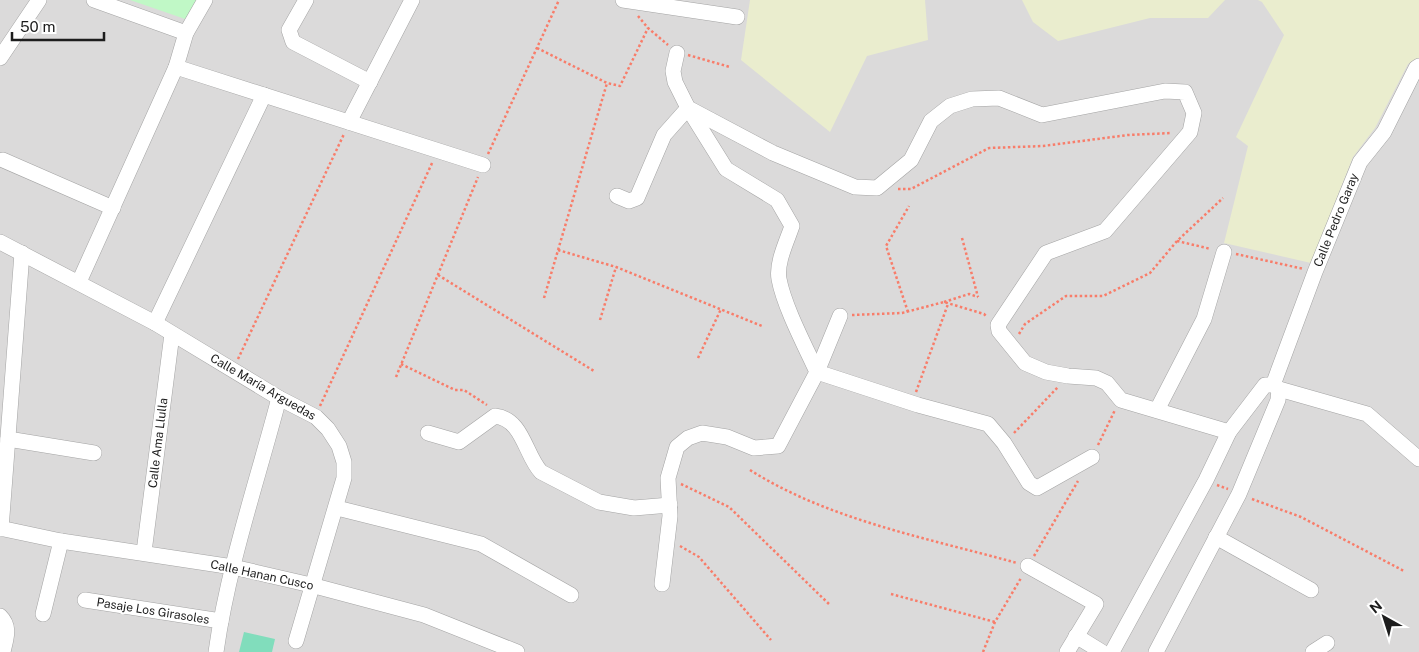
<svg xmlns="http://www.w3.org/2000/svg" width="1419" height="652" viewBox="0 0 1419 652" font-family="'Public Sans',sans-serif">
<rect width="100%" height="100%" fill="#eeebe3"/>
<rect fill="#dbdada" x="0" y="0" width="1419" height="652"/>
<g fill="#eaedce">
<path d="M750,0H925L928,40L867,56L830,132L741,60Z"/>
<path d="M1022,0H1225L1208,18H1150L1058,41L1033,22Z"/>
<path d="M1258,0H1419V58L1408,64L1375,128L1353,157L1311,263L1224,243L1248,146L1236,137L1284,35L1262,2Z"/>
</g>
<path fill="#c0f8c6" d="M130,0H199L188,20Z"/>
<path fill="#81ddbc" d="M244,632L275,639L272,652H239Z"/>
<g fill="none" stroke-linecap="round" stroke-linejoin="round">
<defs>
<g id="minor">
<path d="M94,0L186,33"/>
<path d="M306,0L289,30L293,42L370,82"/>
<path d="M623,0L737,17"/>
<path d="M677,53L673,71L675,82L688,108L773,153L855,187L877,188L911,160L931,121L950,106L972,99L999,98L1042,115L1165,91L1185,92L1194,113L1190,132L1105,231L1046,253L998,325L999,331L1025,363L1046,372L1068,376L1096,378L1107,383L1121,400L1229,432"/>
<path d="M0,58L39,0"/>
<path d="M176,67L483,165"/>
<path d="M349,122L412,0"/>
<path d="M3,160L113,208"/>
<path d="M617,196L629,201L637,198L664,135L688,108L726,169L777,200L792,226C787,241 776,263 779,279C784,306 805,346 817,372L778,446L754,448L727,437L702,433L688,438L677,447L668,478L670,516L662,584"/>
<path d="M0,242L155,323L279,398L316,417L328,429L339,446L344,462V478L296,641"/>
<path d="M79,282L176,67L186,33L205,0"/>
<path d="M840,316L817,372L918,405L988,424L1004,443L1029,483L1037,488L1092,457"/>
<path d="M155,323L264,95"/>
<path d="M1273,385L1315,272L1360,162L1384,132L1416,68L1419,66"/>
<path d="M1157,410L1204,319L1224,252"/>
<path d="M428,433L459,442L495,416C523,419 525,455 541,472L599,502L634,508L670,505"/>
<path d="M8,439L94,453"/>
<path d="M337,508L481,544L571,595"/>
<path d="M0,528L61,541L233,567L311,585L424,615L517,652"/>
<path d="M1,529L22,253"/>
<path d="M1216,537L1311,590"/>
<path d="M144,552L172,334"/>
<path d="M1028,566L1096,604L1067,652"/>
<path d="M85,600L221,621"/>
<path d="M43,614L61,541"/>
<path d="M0,616C11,627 6,638 3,652"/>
<path d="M1076,636L1102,652"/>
<path d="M216,652C228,566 257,482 279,398"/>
<path d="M1112,652L1206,480L1229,432L1265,385H1273L1279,389L1367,414L1419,459"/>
<path d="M1156,652L1239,494L1278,400L1279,389"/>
<path d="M1313,652L1327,643"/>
</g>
</defs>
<use href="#minor" stroke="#a4a4a4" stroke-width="16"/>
<g stroke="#f87d6a" stroke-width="2.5" stroke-dasharray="2.5 2.5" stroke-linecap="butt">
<path d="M638,16L648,28L668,45"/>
<path d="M537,48L607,83L620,86L648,28"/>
<path d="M688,55L730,67"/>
<path d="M488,154L559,0"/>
<path d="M898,189H911L989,148L1043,146L1128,135L1171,133"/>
<path d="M962,238L978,297"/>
<path d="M1177,241L1211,249"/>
<path d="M558,250L616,267L762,326"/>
<path d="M1236,254L1304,269"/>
<path d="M438,275L594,371"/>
<path d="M544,298L607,83"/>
<path d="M944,302L969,294L978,297"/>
<path d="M908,312L886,246L909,206"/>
<path d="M852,315L902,313L944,302L984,314L987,317"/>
<path d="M600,320L616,267"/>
<path d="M1019,334L1025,324L1066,296H1103L1150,273L1177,241L1223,198"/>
<path d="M698,358L721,309"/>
<path d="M238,359L344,134"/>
<path d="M401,364L455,390H464L487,405"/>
<path d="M396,377L478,177"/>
<path d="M916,392L948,304"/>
<path d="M320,406L433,161"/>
<path d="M1014,433L1058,387"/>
<path d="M1098,445L1115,410"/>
<path d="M750,470C829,520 927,538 1017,563"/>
<path d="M681,484L729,507L830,605"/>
<path d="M1217,485L1228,489"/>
<path d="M1252,499L1301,517L1404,571"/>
<path d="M680,546L699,557L771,640"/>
<path d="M1034,556L1078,481"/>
<path d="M891,594L995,622"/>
<path d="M983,652L995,622L1021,578"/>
</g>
<use href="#minor" stroke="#fff" stroke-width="15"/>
</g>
<g text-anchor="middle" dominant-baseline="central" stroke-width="4" stroke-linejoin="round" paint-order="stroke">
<g font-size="12" fill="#1d1d1d" stroke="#fff">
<text transform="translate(1336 220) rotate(-68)">Calle Pedro Garay</text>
<text transform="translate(263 387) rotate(30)">Calle María Arguedas</text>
<text transform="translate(158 443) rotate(-83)">Calle Ama Llulla</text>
<text transform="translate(262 575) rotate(12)">Calle Hanan Cusco</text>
<text transform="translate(153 611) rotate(9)">Pasaje Los Girasoles</text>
</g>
</g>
<g transform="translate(1384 617) rotate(321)" stroke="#ffffff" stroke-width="4" paint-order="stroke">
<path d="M0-4L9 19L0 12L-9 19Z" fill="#1d1d1d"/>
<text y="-8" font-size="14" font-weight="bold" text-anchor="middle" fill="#1d1d1d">N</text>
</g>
<path d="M12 32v8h92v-8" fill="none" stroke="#1d1d1d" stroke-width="2.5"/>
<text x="20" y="32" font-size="15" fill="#1d1d1d" stroke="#ffffff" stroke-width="4" paint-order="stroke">50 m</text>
</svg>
